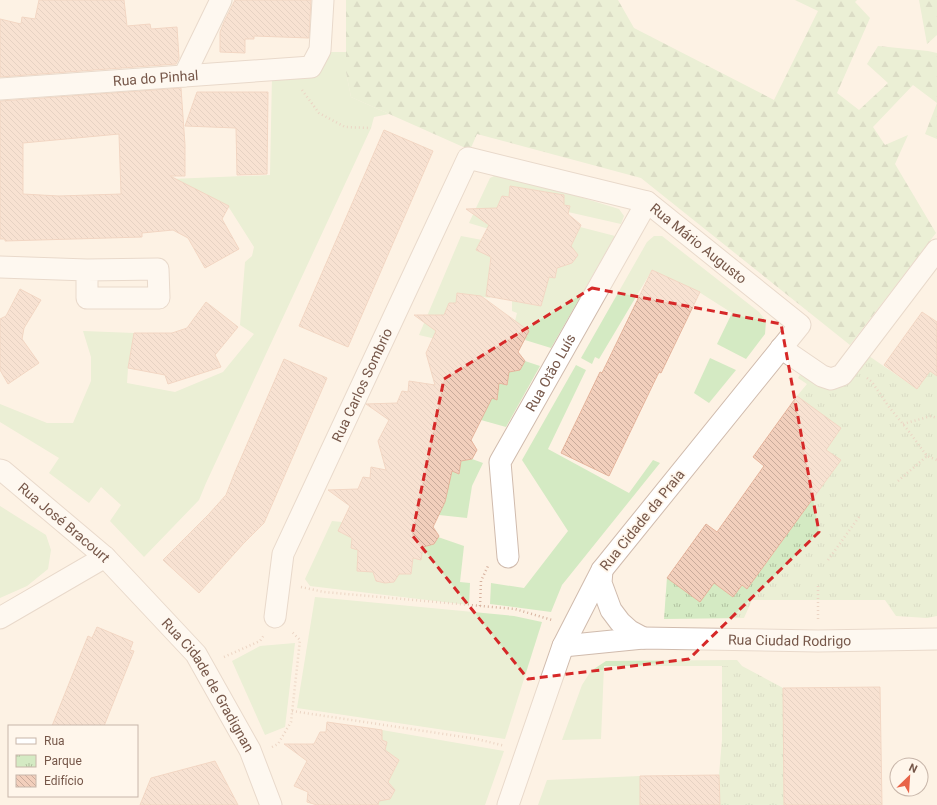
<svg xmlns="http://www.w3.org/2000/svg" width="937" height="805" viewBox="0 0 937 805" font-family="Roboto,sans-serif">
<defs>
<pattern id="forest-firs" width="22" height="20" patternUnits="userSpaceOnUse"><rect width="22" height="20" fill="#d4eac3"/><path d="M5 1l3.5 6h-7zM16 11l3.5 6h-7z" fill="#b1c0a0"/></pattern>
<pattern id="park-tufts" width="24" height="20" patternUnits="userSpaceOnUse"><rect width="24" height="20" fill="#d4eac3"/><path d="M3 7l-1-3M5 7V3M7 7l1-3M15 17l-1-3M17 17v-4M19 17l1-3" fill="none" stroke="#b1c0a0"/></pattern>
<pattern id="building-back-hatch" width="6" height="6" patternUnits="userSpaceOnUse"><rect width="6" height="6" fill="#f2cfbc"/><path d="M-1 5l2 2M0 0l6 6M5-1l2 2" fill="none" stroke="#c9ab9b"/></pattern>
</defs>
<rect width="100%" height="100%" fill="#fdf2e4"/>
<g fill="#d4eac3">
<path d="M327,52H346V72L351,97L389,114L374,117L371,128L206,483L199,500L144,557L110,521L121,505L101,487L89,503L49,473L59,458L0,422V404L47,423H73L91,381V357L83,331L134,333L128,368L127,383L175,392L223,372L254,334L240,325L245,262L252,256L254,247L228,206L147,180L270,175L272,76Z"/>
<path d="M496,175L528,181L619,209L624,216L621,224L568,212L570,206L564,205V195L510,186L509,197L502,196L497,208L483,213L482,220L485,223L490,222L489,229L469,223L490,178Z"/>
<path d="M580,227L615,236L551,348L525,340L529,331L521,325H514L517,313L512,311V301L541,306L549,277L555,278L557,268L572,263L577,255L574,250L569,248L571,234H577Z"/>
<path d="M461,236L482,240L491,255L489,267L496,269L490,298L457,293L456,303L444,315H435L431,320L429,326L433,329H438L436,339L419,335Z"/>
<path d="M654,236H662L759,312L766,321L765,334L746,359L717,344L732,313L699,292L652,270L599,359L595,357L592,364L581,358L647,242Z"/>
<path d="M710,358L736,370L709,403L694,393Z"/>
<path d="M525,361L540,366L506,427L481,420L473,414L464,389L497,400L499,383L507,385L509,372L519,370Z"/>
<path d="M576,365L586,370L548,449L629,493L653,460L660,463L562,585L551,612L490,604L491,583L524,588L568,531L522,460Z"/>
<path d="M472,459L483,463L472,486L467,518L439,515L452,471L459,473L461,461Z"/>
<path d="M0,506L46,535L51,550L48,569L27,586L0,598Z"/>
<path d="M332,521L342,522L340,527L341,533L347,535L352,536L351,548L358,550L357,571L373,572L376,581L385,583L394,582L399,574H411L413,558L423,547L434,544L438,537L464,546L460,582L470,583L469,605L310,586L305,579Z"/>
<path d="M315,597L514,616L542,622L505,739L297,708Z"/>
<path d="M295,643L285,727L265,735L232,661L260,646Z"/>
<path d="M737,660L742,666H604L601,739L562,740L582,685L591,671L606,661Z"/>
<path d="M382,730L504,751L485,805H378L379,801L390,799L394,790L391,785L386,784L388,769H395L399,760L391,754H384L387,742L382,740Z"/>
<path d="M640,776V805H538L547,780Z"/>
</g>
<g fill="url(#forest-firs)">
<path d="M346,0H618L634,28L774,100L818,11L795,0H857L855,2L870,18L837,93L859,110L888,83L867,64L878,46L928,51L937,53V139L925,134L937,103L913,85L873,127L885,145L908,135L895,164L936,233L850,345L641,178L477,134L470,150L351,97L346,72Z"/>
<path d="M919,0H937V35L927,44Z"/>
</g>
<g fill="url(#park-tufts)">
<path d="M869,356L917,389L930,371L937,376V616L927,618L896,616L885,600H752L744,618L664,619L667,577L700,601L714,583L733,597L742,585L747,589L841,460L826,450L841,428L797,396L807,384L798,378L803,370L822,382Z"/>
<path d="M722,666H742L783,688L784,805H720L719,775L722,740Z"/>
</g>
<g fill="url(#building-back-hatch)" stroke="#e5b49c" fill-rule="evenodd">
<path d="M39,0H124L127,26L150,24L151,29L177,27L179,58L176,64L0,77V19L21,24L22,17L35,19Z"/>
<path d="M235,0H311L309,38L254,36V39H245V53L220,52V32L224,22Z"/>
<path d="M181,88L185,145V176H170L229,206L222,219L239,249L205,268L188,238L173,230L142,233V237L5,241V239H0V101ZM119,134L121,194L59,196L23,194V143Z"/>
<path d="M197,92H268L267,174L237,175L236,128L185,126Z"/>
<path d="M384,130L433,151L348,347L299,326Z"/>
<path d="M510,186L564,195V205L570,206L568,214L581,225L571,246L578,255L572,263L557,268L555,278L549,277L541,306L486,296L491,257L476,250L489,225L466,209L497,208L502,196L509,197Z"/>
<path d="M652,270L700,292L661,373L659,372L609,476L561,453L600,372L602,373Z"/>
<path d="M20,289L41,300L24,328L22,339L39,363L8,384L0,370V319L6,316Z"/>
<path d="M457,293L481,296L529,331L518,352L525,361L520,370L509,372L507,385L499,383L497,400L492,398L471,440L477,450L472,459L461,461L459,474L452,471L445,502L433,527L439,536L434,544L423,547L421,560L413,558L411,574H399L394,582L385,583L376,581L373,572L357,571L358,550L351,548L352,538L338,531L350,506L328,490L358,489L363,477L370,478L371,467L386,470L378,441L389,420L366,404L397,403L402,391L408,392L409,381L435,385L426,353L436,331L414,315H444L449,303H456Z"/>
<path d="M206,302L238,327L215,355L221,367L168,384L165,375L128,368L134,333H172L187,328Z"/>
<path d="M922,312L937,322V376L930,371L917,389L884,365Z"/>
<path d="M284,359L327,378L264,523L243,544L199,593L163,560L209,514L226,495L235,472Z"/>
<path d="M797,396L841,428L826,450L841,460L747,589L742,585L733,597L714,583L700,602L667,578L706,524L717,532L764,466L753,457Z"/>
<path d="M97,627L133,642L130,650L134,651L104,726H52L88,636L92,638Z"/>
<path d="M880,687L882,805H784L783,688Z"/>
<path d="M327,722L382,730V740L387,742L385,750L399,760L388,782L395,790L390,799L379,801L378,805H317L307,802L308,792L294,786L307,761L284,744H314L320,732H326Z"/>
<path d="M215,761L238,805H140L151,778Z"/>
<path d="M719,775L720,805H640V776Z"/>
</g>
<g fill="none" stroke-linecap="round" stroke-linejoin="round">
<defs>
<g id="street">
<path d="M184,76L221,0"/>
<path id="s1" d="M0,89L311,67L320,50L323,0"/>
<path d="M0,267L87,270L158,269L159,298H87V270"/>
<path d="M781,348L822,376L831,379L842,375L937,250"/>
<path id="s2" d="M0,470L3,471L105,557L196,654L250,750L271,805"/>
<path id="s3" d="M508,557L500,462L647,202"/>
<path d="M602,570L601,583L611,610L620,622L630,631L643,638"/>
<path id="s4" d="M275,617L283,554L468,158L647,202L800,325L602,570L563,646L508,805"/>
<path d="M0,618L105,557"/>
<path id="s5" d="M563,646L643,638L818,641L937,639"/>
</g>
</defs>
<use href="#street" stroke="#d0bbad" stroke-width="23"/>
<g stroke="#d7b29f" stroke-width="2.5" stroke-dasharray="1 3" stroke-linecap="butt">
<path d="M302,90L319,113L345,127L371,128"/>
<path d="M867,378L872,382L889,407L907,429L927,456L937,460"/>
<path d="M903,424L931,416L937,418"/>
<path d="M898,481L927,456"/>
<path d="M828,560L859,517"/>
<path d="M301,587L324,592L515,609L552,620"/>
<path d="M480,606L481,581L488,566"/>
<path d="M818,619V586"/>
<path d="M224,657L260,641L264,635"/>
<path d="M292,711L477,739L505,746"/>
<path d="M272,747L278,744L291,722L300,640L291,631"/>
</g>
<use href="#street" stroke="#fff" stroke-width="21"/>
</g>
<path d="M0 0H937V805H0ZM592,288L781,324L819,532L689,659L528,679L412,535L444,379Z" fill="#fdf2e4" fill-opacity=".55" fill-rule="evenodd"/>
<path fill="none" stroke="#d62828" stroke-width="3" stroke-dasharray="8 5" stroke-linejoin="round" d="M592,288L781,324L819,532L689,659L528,679L412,535L444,379Z"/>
<g text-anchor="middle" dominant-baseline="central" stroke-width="3.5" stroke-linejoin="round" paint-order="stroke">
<g font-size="14" fill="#765749" stroke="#fff6eb">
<text stroke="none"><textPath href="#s1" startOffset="156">Rua do Pinhal</textPath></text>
<text stroke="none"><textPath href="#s4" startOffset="751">Rua Mário Augusto</textPath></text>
<text stroke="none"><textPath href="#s3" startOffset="198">Rua Otão Luís</textPath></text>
<text stroke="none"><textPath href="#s4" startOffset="250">Rua Carlos Sombrio</textPath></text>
<text transform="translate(642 520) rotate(-51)">Rua Cidade da Praia</text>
<text stroke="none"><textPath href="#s2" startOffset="83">Rua José Bracourt</textPath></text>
<text stroke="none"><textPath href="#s5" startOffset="227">Rua Ciudad Rodrigo</textPath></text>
<text stroke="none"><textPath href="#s2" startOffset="302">Rua Cidade de Gradignan</textPath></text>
</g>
</g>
<rect x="8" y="725" width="130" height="72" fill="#fff6eb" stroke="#c8b6aa"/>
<rect x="16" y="738" width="20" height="6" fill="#ffffff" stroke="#c8b6aa"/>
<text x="44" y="745" font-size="12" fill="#765749">Rua</text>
<rect x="16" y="755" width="20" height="12" fill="url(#park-tufts)" stroke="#c8b6aa"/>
<text x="44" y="765" font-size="12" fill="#765749">Parque</text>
<rect x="16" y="775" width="20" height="12" fill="url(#building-back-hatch)" stroke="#c8b6aa"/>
<text x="44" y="785" font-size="12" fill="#765749">Edifício</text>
<g transform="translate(909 777) rotate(25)"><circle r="19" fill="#fff6eb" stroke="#c8b6aa"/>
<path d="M0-3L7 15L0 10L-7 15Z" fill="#e86448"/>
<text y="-6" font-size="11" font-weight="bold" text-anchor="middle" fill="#765749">N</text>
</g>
</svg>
